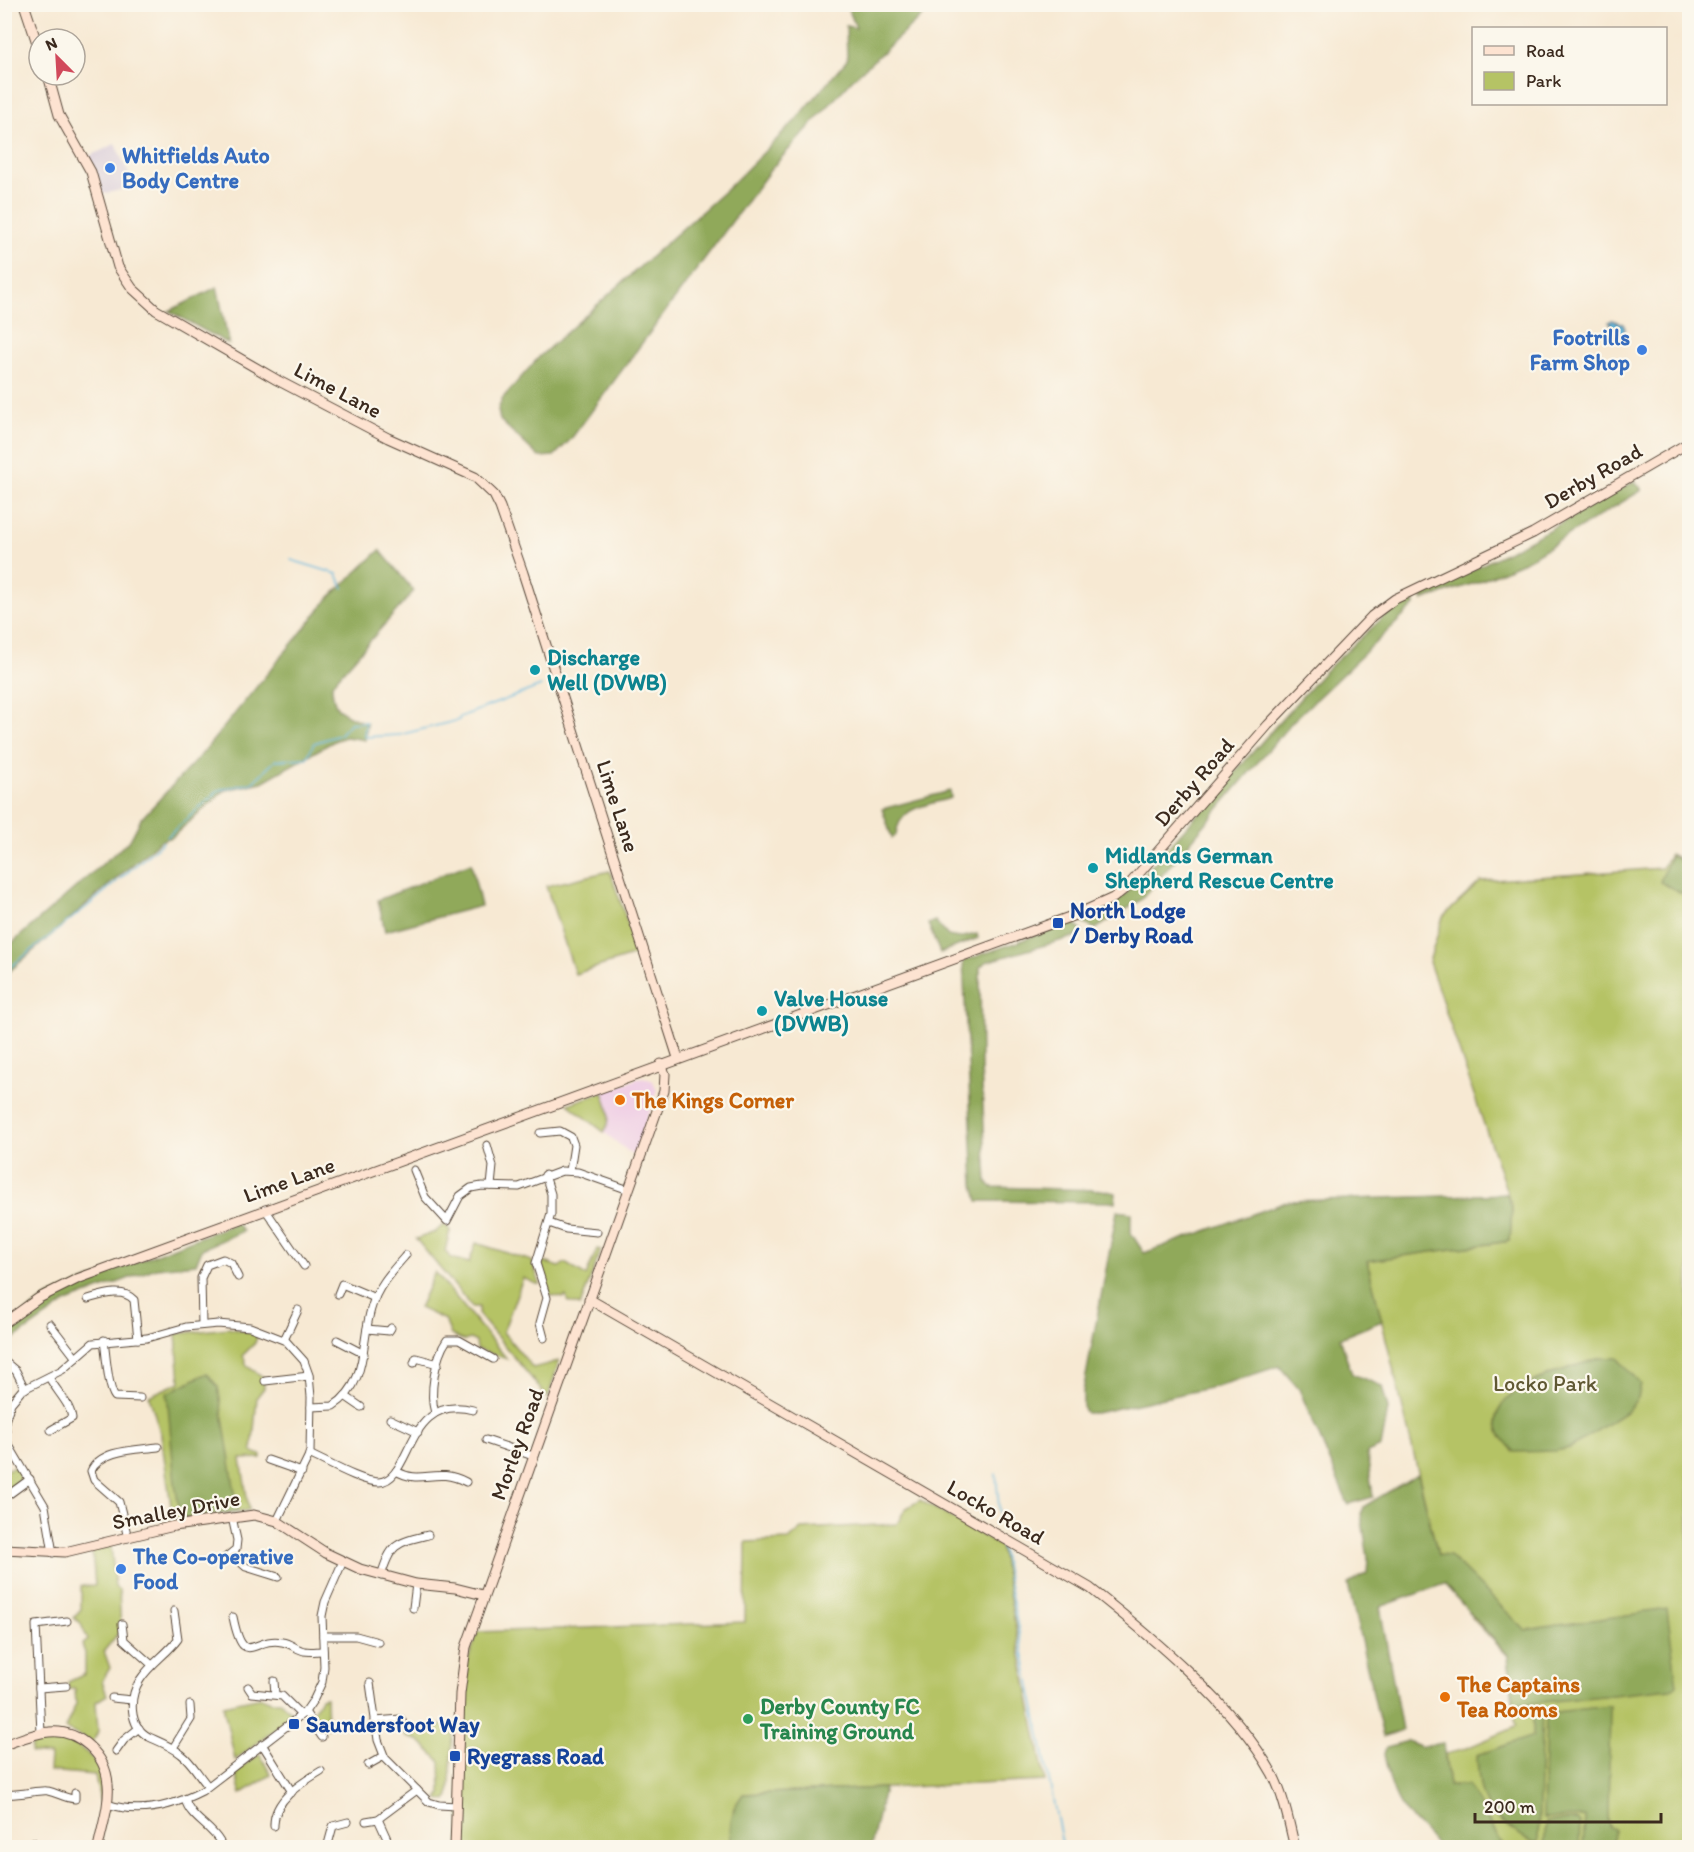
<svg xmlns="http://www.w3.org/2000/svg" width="1694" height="1852" viewBox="0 0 1694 1852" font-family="Itim,sans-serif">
<rect width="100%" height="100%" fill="#fbf7ec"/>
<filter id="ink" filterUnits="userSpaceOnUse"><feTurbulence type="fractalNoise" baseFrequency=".0167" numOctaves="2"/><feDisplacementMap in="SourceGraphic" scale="12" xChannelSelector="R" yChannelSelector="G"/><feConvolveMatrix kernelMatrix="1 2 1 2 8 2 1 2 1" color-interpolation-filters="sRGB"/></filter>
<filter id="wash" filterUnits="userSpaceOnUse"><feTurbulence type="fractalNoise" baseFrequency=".008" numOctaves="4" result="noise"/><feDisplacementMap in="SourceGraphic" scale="24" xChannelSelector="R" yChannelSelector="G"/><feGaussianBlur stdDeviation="1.35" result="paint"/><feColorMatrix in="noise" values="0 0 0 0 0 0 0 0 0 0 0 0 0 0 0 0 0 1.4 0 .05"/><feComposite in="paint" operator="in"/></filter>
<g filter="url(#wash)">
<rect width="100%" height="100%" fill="#f7e9d3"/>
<path fill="#f0d0e5" d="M643,1077L653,1081L657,1091L634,1156L568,1104Z"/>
<path fill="#cebed2" d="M115,144L135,187L102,194L88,157Z"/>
<g fill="#b5c365" stroke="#787642" stroke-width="1.5">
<path d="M1670,854L1689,864V1847H1504L1468,1785L1449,1786L1445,1754L1462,1750L1516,1727L1508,1656L1473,1619L1438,1555L1367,1260L1510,1241L1512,1207L1429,962L1443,917L1481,881L1662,868Z"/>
<path d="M610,871L638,954L575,974L546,886Z"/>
<path d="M603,1092C608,1105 613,1120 604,1132L568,1104Z"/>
<path d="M445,1224L450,1231L445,1251L451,1258L469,1263L476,1243L532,1261L540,1284H536L523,1278L503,1332L533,1368L559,1361L548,1398L478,1314L479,1307H472L416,1239L435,1232Z"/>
<path d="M597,1249L601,1250L580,1306L568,1302L566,1296L562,1298L550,1295L540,1269L542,1261L559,1267L565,1263L586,1276Z"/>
<path d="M435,1272L507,1359L477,1349L476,1342L470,1339L464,1341L451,1335L445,1320L419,1308Z"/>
<path d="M228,1328L258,1334L255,1343L243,1355L247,1366L263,1377L264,1388L257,1397L252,1452L261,1455V1458L241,1459L249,1510L173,1520L161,1435L149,1396L180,1382L176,1334Z"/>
<path d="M14,1466L24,1477L5,1492V1471Z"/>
<path d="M920,1500L1000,1546L1045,1781L743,1794L730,1838L732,1847L459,1848L467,1663L478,1632L745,1622L746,1542L789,1540L802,1529L897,1524L905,1509Z"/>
<path d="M111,1546L115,1587L119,1590L121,1630L104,1651L110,1668L102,1681L107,1695L96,1702L98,1731L93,1742L65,1729L76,1704L75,1689H68V1682L85,1674V1653L82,1645L88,1640L80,1622L73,1618L81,1609V1586L95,1585L92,1550Z"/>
<path d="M261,1697L271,1701H280L294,1715L235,1760L223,1705Z"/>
<path d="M326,1697L327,1728L312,1713L321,1698Z"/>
<path d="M454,1722L449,1797L446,1801L438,1799L441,1794L440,1761L420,1741L407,1737L401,1730L407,1727L438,1729L439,1726Z"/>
<path d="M52,1738C87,1743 108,1767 103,1803L100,1802L95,1775L49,1771L50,1755L31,1753L32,1742Z"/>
<path d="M260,1754L271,1775L241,1794L235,1772Z"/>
</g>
<g fill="#90a95a" stroke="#666a3c" stroke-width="1.5">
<path d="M890,5H934L852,80L771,169L571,439L554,456L539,457L500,420L498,410L502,399L540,356L728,188L795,121L847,60L846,26L856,28L847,5Z"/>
<path d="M217,287L218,291L229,344L169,311Z"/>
<path d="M1635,481L1642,490L1524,562L1478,582L1423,600L1420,594C1495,561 1565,522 1635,481Z"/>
<path d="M380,550L414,591L332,684C332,713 343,713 367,724L365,740L346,737L336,740L262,782L225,790L172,837L160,841L5,975V949L130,840L141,819L201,755L330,597Z"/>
<path d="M1414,597L1415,605L1292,722L1141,900L1096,929L1082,923L1081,920L1116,902L1131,889L1323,673L1391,610Z"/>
<path d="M950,791L951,798C926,806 899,806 896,835L892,838L882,809Z"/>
<path d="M1671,855L1689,865V897L1660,882Z"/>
<path d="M471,863L481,906L385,931L378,900Z"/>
<path d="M935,921L948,936L959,938L977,934L978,938L940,953L928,924Z"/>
<path d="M1074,922L1082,932L1077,936L986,962L980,967L981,1068L987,1183L992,1187L1102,1190L1116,1193L1115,1202L978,1201L974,1185L963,961Z"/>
<path d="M1507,1194L1512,1207L1510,1241L1367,1261L1382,1321L1340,1338L1352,1374L1382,1386L1388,1409L1381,1447L1367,1453L1373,1497L1348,1504L1299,1389L1279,1366L1218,1386L1096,1413H1086L1083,1409V1392L1117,1211L1131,1213V1233L1144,1253L1289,1201Z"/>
<path d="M236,1223L243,1231L202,1249L196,1264L156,1268L67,1302L5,1345V1327L51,1295Z"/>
<path d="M1600,1358H1617L1641,1384L1638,1398L1626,1412L1570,1448L1555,1451L1515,1452C1454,1396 1562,1371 1600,1358Z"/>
<path d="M207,1373L218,1387L238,1511L181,1519L175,1484L167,1393Z"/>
<path d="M1418,1474L1438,1555L1450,1556L1525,1630L1667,1609L1677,1685L1672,1689L1514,1705L1508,1655L1444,1584L1380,1607L1402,1730L1383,1737L1348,1584L1367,1573L1368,1558L1361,1514L1363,1507Z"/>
<path d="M1610,1706L1608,1817L1609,1827L1614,1829L1613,1847H1583L1585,1817L1543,1818L1546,1713Z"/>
<path d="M1533,1711H1542L1538,1842L1535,1843C1489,1817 1479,1809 1477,1755L1533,1736Z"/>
<path d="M1408,1741L1421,1747L1443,1743L1449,1786L1468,1785L1504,1847H1437C1428,1834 1416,1824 1405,1812C1392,1796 1388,1774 1384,1754L1386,1747Z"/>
<path d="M884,1788L871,1847H732C728,1828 731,1809 743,1794Z"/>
<path d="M1577,1820L1580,1823L1579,1847H1544L1546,1821Z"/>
</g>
<path fill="#61b6dd" stroke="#4e707e" stroke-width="1.5" d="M1612,320L1623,324L1625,329L1622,334H1618L1609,322Z"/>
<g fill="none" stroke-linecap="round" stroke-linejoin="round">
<g stroke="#61b6dd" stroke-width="1.5">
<path d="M291,560L337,574L343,588"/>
<path d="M167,837L219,790L252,783L276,760L307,758L314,743L339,735L350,723L366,722L364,737L399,735L459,720L460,717L541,686"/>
<path d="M4,972L88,906L163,842"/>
<path d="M996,1474L1000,1518"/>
<path d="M1001,1545L1063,1848"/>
</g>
</g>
</g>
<g filter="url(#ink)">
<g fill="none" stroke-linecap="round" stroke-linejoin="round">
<defs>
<g id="street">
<path d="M540,1133L560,1131L571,1137L574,1145L570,1171"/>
<path d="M487,1145L493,1166L491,1186"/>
<path d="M414,1170L425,1197L447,1221L460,1196L471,1188L482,1186L519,1187L562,1171L578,1172L629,1190"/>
<path d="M265,1209L304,1266"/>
<path d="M549,1223L566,1229L597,1232"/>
<path d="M338,1294L342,1284L375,1298"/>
<path d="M88,1299C102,1295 123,1287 134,1300L138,1339"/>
<path d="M50,1324L76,1358"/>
<path d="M202,1325L201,1278L207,1265L223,1259L231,1263L238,1277"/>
<path d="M367,1329L389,1331L391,1328"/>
<path d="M544,1338L540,1323L547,1298L536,1263L551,1214V1194L545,1175"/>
<path d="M104,1340C106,1354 108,1389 115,1397L140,1398"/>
<path d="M284,1340L298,1310"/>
<path d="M337,1340L364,1354"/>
<path d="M4,1361L16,1371L25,1389"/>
<path d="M414,1363L416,1358L438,1364"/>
<path d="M49,1377C56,1391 70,1403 72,1418L51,1430"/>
<path d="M265,1381L309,1376"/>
<path d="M345,1396L361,1407"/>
<path d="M311,1407L333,1406C368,1384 361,1343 371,1309C377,1287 391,1272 406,1255"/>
<path d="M435,1413C429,1394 435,1357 447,1340H459L493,1359"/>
<path d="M390,1419L418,1432"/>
<path d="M486,1440L533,1456"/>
<path d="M309,1454C327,1462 361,1482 379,1482C413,1480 405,1393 473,1410"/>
<path d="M268,1460L302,1472"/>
<path d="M396,1471C422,1486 435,1466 466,1482"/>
<path d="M4,1498L30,1479"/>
<path d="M128,1538L119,1502L94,1480L91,1471C101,1449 137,1450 158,1447"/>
<path d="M53,1553L45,1506L7,1442L5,1421L11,1403L22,1390L62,1370L93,1343L147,1338L186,1327L218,1324L250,1327L286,1341L304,1361L309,1375L311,1397L310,1453L277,1521"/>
<path d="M231,1554L246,1567L278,1577"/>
<path d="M220,1562L236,1549L237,1540L232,1517"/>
<path d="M381,1576C391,1543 396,1543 428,1535"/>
<path d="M413,1608L416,1584"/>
<path d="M174,1611L178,1639C167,1654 150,1664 140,1680C129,1697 128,1726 149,1737C160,1742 171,1746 181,1754C192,1762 199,1776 208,1786"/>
<path d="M233,1617C244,1671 253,1636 282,1642C290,1643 296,1649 304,1651C310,1652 317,1651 323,1651"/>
<path d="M122,1624L124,1640L152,1665"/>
<path d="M323,1636H356L378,1642"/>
<path d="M274,1681L275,1694"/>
<path d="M370,1683L378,1740L385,1758L429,1802L439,1805L457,1806"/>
<path d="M248,1687L252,1693L282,1696L301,1715"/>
<path d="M39,1688L66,1686"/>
<path d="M112,1698L132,1700"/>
<path d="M305,1712L322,1737"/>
<path d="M375,1721L401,1719L403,1723"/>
<path d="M41,1733L36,1625L67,1621"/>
<path d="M262,1744L292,1792"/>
<path d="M173,1748L191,1719L190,1705"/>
<path d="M116,1751L124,1740L139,1728"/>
<path d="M368,1765L384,1756"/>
<path d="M4,1794C18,1796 41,1789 48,1791C58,1793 63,1798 75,1799V1793"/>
<path d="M185,1799C190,1818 210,1825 220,1842"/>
<path d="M107,1804C140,1815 173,1806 202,1791L305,1712L314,1699L322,1682L324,1667L322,1616L325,1602L343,1561"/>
<path d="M378,1819L388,1841"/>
<path d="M366,1821L378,1819L417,1790"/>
<path d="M274,1826C273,1800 301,1783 321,1771"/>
<path d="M32,1848L33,1842"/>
<path d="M327,1848L333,1826L348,1822"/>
</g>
<g id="secondary">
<path d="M24,4L39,49"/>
<path d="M48,75L59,115L91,172L118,267L132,288L156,310L277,380L388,438L475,477L494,495L500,507L523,573L678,1058"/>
<path d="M589,1299L1090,1588C1151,1636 1234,1705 1272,1773C1284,1796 1289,1823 1295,1848"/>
<path d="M4,1323L39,1298L77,1279L1075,915L1113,898L1128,886L1268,725L1372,616L1395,599L1533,533L1690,442"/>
<path d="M4,1549L65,1552L174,1526L254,1515L277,1521L326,1553L360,1569L416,1584L455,1588L483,1595"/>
<path d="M4,1745C19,1740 33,1733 49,1732C79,1729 106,1755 108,1784C110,1805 102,1827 98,1848"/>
<path d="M455,1848L460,1694L466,1647L664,1091L665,1074L661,1064"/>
</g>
</defs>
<use href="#street" stroke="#574739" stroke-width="9"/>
<use href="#secondary" stroke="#574739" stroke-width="11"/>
<use href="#street" stroke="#fff" stroke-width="7"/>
<use href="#secondary" stroke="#fde3d1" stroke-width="9"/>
</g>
</g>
<g fill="#3f7fe0" stroke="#fbf7ec" stroke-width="2">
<circle cx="110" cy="168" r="6"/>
<circle cx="1642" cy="350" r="6"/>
<circle cx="121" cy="1569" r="6"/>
</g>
<g fill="#0f9aa8" stroke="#fbf7ec" stroke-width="2">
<circle cx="535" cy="670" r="6"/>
<circle cx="1093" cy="868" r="6"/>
<circle cx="762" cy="1011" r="6"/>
</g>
<g fill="#1a4fb4" stroke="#fbf7ec" stroke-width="2">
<rect x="1052" y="917" width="12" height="12" rx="3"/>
<rect x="288" y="1718" width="12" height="12" rx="3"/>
<rect x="449" y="1750" width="12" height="12" rx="3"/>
</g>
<g fill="#e8710a" stroke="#fbf7ec" stroke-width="2">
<circle cx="620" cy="1100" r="6"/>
<circle cx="1445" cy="1697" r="6"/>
</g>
<circle fill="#2e9e5b" stroke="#fbf7ec" stroke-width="2" cx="748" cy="1719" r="6"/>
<g text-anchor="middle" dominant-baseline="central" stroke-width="4.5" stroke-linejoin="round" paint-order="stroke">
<g font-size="22" font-weight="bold" fill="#366cbe" stroke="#fbf7ec" text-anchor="start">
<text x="122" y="155">Whitfields Auto<tspan x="122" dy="25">Body Centre</tspan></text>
<text x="1630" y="337" text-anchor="end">Footrills<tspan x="1630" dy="25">Farm Shop</tspan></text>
<text x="133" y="1556">The Co-operative<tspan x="133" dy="25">Food</tspan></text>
</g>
<g font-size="22" fill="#3b2a1e" stroke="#fbf7ec">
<text transform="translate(338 390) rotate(28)">Lime Lane</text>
<text transform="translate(1593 476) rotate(-30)">Derby Road</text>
<text transform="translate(1194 782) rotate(-49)">Derby Road</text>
<text transform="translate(618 806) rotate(72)">Lime Lane</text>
<text transform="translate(289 1180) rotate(-20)">Lime Lane</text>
<text transform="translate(517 1444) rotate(-70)">Morley Road</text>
<text transform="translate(176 1510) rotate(-11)">Smalley Drive</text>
<text transform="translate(996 1512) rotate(30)">Locko Road</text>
</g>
<g font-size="22" font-weight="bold" fill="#0d838f" stroke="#fbf7ec" text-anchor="start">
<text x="547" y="657">Discharge<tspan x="547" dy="25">Well (DVWB)</tspan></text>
<text x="1105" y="855">Midlands German<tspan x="1105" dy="25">Shepherd Rescue Centre</tspan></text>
<text x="774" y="998">Valve House<tspan x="774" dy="25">(DVWB)</tspan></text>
</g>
<g font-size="22" font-weight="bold" fill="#164399" stroke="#fbf7ec" text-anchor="start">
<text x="1070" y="910">North Lodge<tspan x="1070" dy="25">/ Derby Road</tspan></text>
<text x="306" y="1724">Saundersfoot Way</text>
<text x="467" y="1756">Ryegrass Road</text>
</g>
<g font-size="22" font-weight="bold" fill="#c56008" stroke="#fbf7ec" text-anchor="start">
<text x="632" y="1100">The Kings Corner</text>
<text x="1457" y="1684">The Captains<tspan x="1457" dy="25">Tea Rooms</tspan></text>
</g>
<g font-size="22" fill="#605833" stroke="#fbf7ec">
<text x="1545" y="1383">Locko Park</text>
</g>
<g font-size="22" font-weight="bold" fill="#27864d" stroke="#fbf7ec" text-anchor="start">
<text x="760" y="1706">Derby County FC<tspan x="760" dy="25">Training Ground</tspan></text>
</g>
</g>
<rect width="1694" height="1852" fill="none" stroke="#fbf7ec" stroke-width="24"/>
<rect x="1472" y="27" width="195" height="78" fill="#fbf7ec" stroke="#aea59a" stroke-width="1.5"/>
<rect x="1484" y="46" width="30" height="9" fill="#fde3d1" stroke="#aea59a" stroke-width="1.5"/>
<text x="1526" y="57" font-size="18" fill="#3b2a1e">Road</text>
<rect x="1484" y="72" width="30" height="18" fill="#b5c365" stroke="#aea59a" stroke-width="1.5"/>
<text x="1526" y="87" font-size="18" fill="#3b2a1e">Park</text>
<g transform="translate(57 57) rotate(336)"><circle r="28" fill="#fbf7ec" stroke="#aea59a" stroke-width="1.5"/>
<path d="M0-4.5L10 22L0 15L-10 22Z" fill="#d1495b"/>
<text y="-9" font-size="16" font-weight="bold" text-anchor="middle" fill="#3b2a1e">N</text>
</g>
<path d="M1475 1813v9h186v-9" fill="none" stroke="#3b2a1e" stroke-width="3"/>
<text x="1484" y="1813" font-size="18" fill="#3b2a1e" stroke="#fbf7ec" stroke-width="4.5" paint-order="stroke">200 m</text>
</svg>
